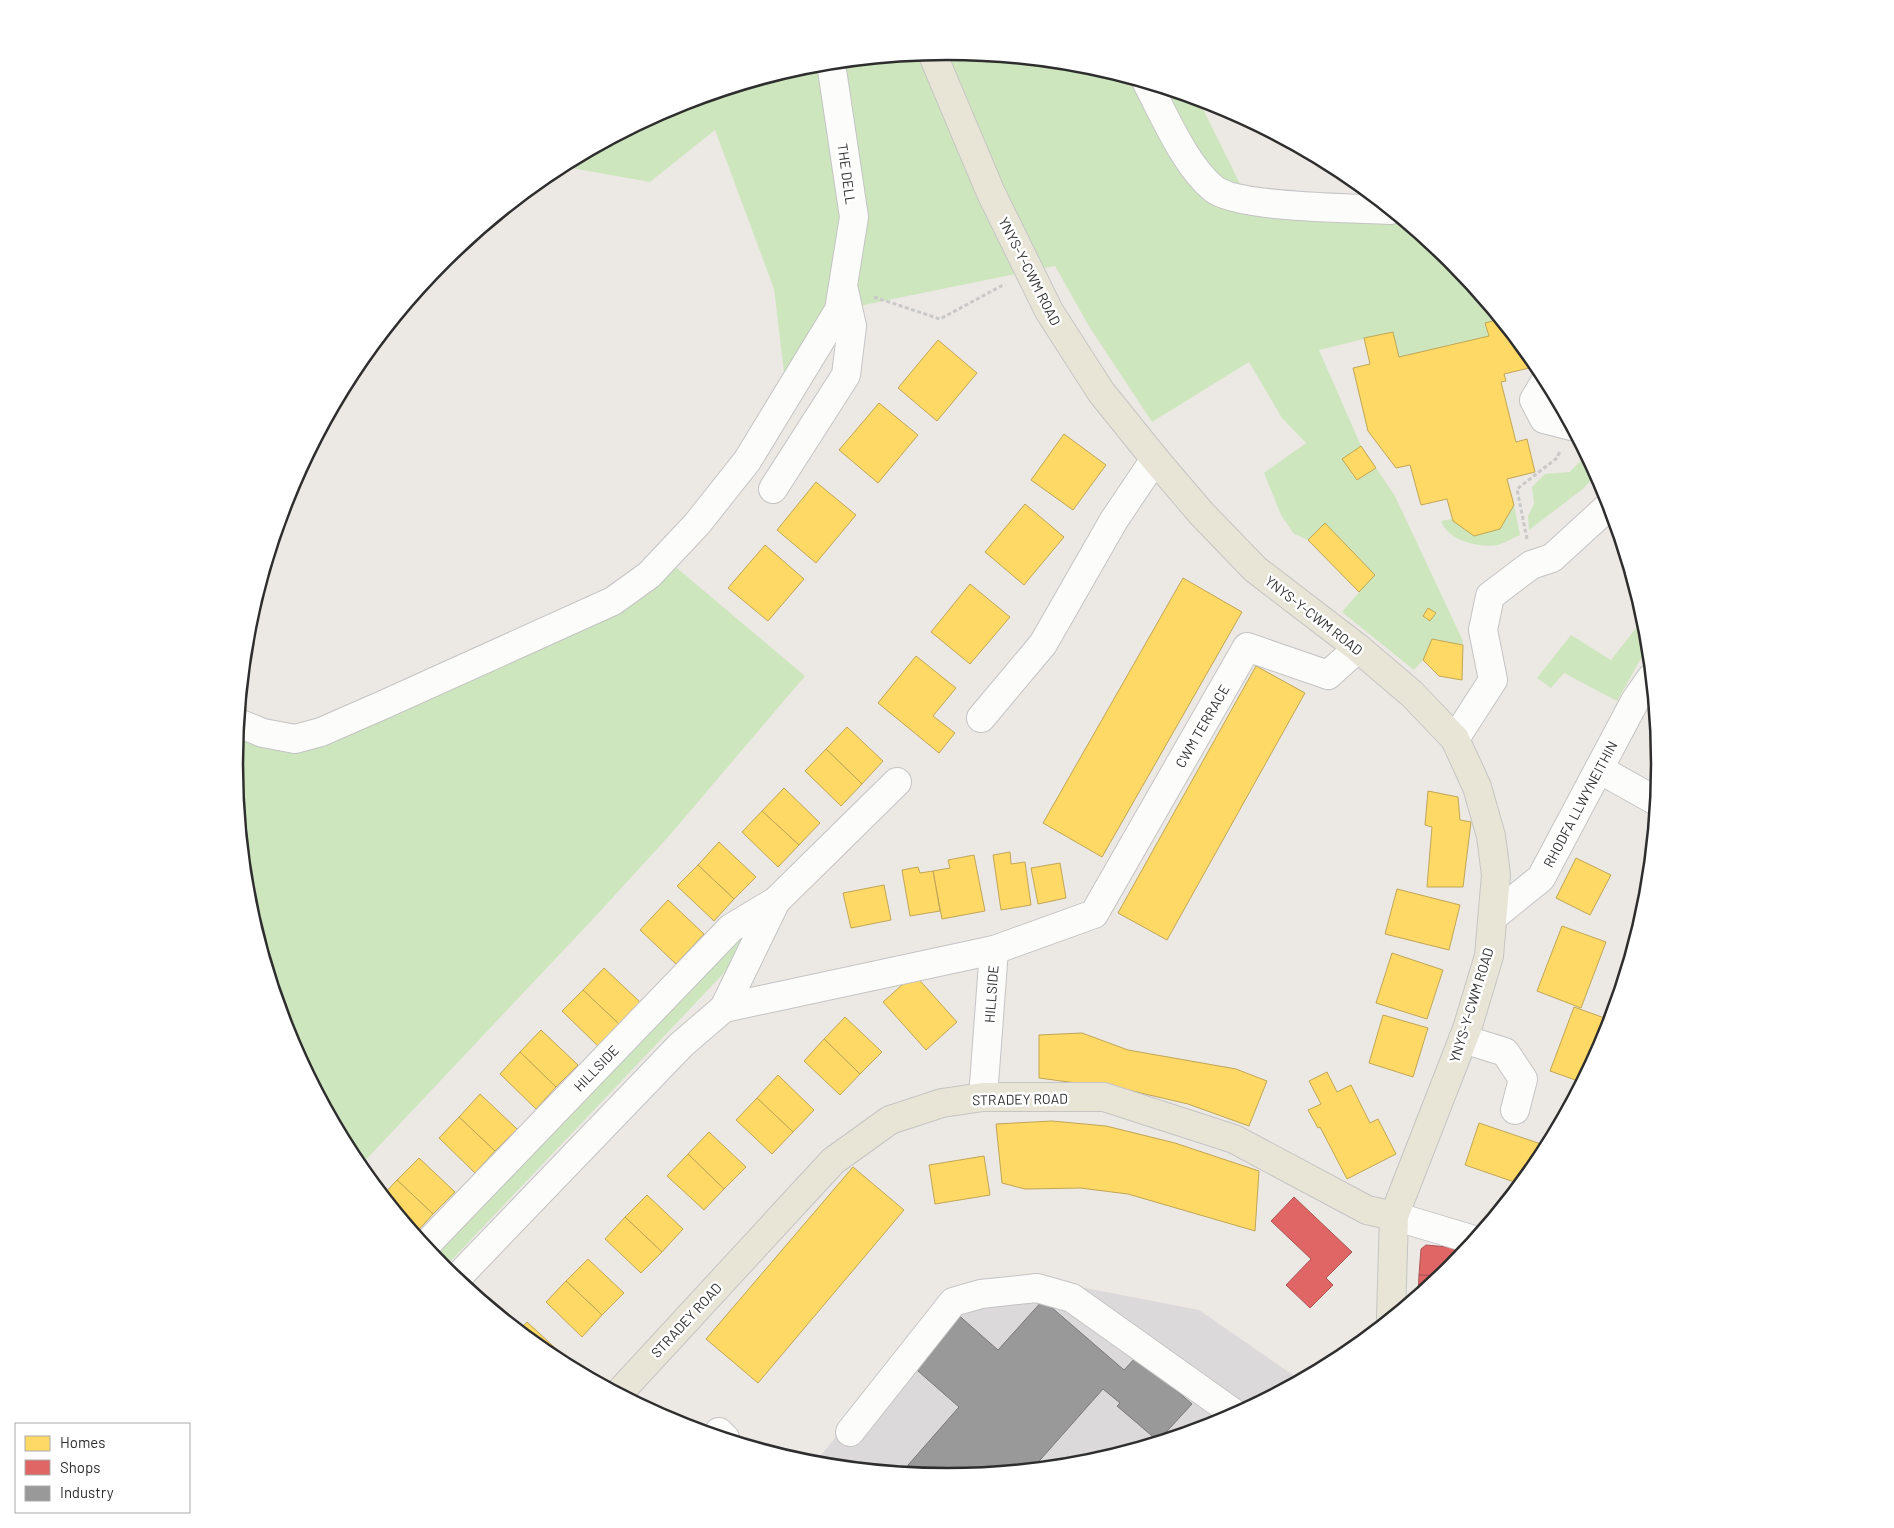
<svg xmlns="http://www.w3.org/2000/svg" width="1894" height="1528" viewBox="0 0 1894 1528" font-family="Barlow,sans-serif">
<rect width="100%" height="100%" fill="#ece8e4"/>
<path fill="#dcd9db" d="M1018,1275L1199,1310L1300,1380L1219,1423L1086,1463L947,1477L814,1464L950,1295Z"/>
<g fill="#cee6be">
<path d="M947,51L1086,65L1198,99L1251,206L1393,213L1451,260L1500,319L1486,323L1489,336L1399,357L1393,332L1319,350L1361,446L1342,459L1357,480L1376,468L1395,496L1463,641V645L1432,639L1423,660L1414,670L1342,612L1374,575L1324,524L1308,540L1294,534L1281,515L1264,473L1306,443L1282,418L1249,362L1152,422L1090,328L1055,266L839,310L787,397L774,289L715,130L650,182L560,166L675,105L808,65Z"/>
<path d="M1586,455L1596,474L1584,488L1529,530L1528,516L1534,504L1532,487L1545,474L1570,472Z"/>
<path d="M1514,505L1520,535C1513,538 1505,543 1498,545C1479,548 1448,541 1441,521L1452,519L1474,536Z"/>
<path d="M665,558L805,676L669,836L592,920L360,1166L354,1160L288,1036L248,903L234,764L238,723L295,739L613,601Z"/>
<path d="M1644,618L1648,646L1617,701L1564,673L1551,688L1537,678L1571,635L1611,660Z"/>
<path d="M744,929L747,942L723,974L444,1268L430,1252Z"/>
</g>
<g fill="#ffd966" stroke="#c0a655">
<path d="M1500,319L1540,368L1538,378L1529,368L1504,374L1506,381L1501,382L1516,442L1527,439L1535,472L1507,479L1514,505L1500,529L1474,536L1453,521L1447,499L1421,505L1410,465L1396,468L1368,431L1353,368L1370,364L1364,338L1393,332L1399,357L1489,336L1485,323Z"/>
<path d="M938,340L977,373L937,421L898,388Z"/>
<path d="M879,403L918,435L878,483L839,450Z"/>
<path d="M1064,434L1106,465L1073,510L1031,480Z"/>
<path d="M1361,446L1376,468L1357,480L1342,459Z"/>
<path d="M816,482L856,515L816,563L777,530Z"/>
<path d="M1025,504L1064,537L1024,585L985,552Z"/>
<path d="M1325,523L1375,575L1359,592L1308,540Z"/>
<path d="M765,545L804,579L768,621L728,588Z"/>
<path d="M1183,578L1242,612L1102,857L1043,823Z"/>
<path d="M970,584L1010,617L970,664L931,632Z"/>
<path d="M1428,608L1436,613L1430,621L1423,616Z"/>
<path d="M1432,639L1463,645L1462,680L1439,676L1423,660Z"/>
<path d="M916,656L956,688L933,716L955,733L939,753L878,703Z"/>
<path d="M1256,666L1305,693L1167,940L1118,913Z"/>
<path d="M847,727L883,761L862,784L826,749Z"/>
<path d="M826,749L862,784L841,806L805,771Z"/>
<path d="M784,788L820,823L799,845L762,811Z"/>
<path d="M1428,791L1458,797L1460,820L1471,822L1463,887H1427L1432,827L1425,825Z"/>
<path d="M762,811L799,845L778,867L742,832Z"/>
<path d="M719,842L756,877L734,899L698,865Z"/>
<path d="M1010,852L1011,864L1025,862L1031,905L1001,910L993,855Z"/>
<path d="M974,855L985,911L942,919L933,871L950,868L948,860Z"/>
<path d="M1576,858L1611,875L1590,915L1556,898Z"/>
<path d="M1060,863L1066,898L1038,904L1031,868Z"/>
<path d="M698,865L734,899L714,921L677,886Z"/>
<path d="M918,867L920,873L933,871L940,911L910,916L902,870Z"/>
<path d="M884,885L891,920L851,928L843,893Z"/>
<path d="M1397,889L1460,905L1449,950L1385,934Z"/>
<path d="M668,900L704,934L676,964L640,930Z"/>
<path d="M1562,926L1606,942L1581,1008L1537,991Z"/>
<path d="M1392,953L1443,970L1427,1019L1376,1003Z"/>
<path d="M604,968L640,1002L619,1024L583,990Z"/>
<path d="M914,974L957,1022L926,1050L883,1002Z"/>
<path d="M583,990L619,1024L598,1046L562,1011Z"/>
<path d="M1574,1007L1610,1020L1605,1037L1581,1082L1550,1071Z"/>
<path d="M1383,1015L1428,1028L1413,1077L1369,1063Z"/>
<path d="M845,1017L882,1052L860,1074L824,1039Z"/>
<path d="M541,1030L578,1065L556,1087L520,1052Z"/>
<path d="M1082,1033L1128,1050L1236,1069L1267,1081L1249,1126L1188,1104L1128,1090L1039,1078V1035Z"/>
<path d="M824,1039L860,1074L840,1095L804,1061Z"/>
<path d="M520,1052L556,1087L536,1109L500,1074Z"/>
<path d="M1327,1072L1337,1092L1351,1085L1370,1123L1378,1119L1396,1154L1347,1179L1320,1127L1318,1128L1308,1110L1321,1104L1309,1081Z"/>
<path d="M778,1075L814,1110L793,1132L757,1098Z"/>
<path d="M480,1094L517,1129L495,1151L459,1117Z"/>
<path d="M757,1098L793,1132L772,1154L736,1120Z"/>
<path d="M459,1117L495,1151L475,1173L439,1138Z"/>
<path d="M1052,1121L1106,1126L1175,1143L1259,1171L1255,1231L1128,1194L1080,1188L1025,1189L1002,1183L996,1124Z"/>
<path d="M1479,1123L1547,1146L1539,1160L1520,1184L1465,1165Z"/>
<path d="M709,1132L746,1167L724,1189L688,1154Z"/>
<path d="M688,1154L724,1189L704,1210L667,1176Z"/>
<path d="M984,1156L990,1195L935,1204L929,1165Z"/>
<path d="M419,1158L455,1192L433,1214L397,1180Z"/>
<path d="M853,1167L904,1210L758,1383L706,1339Z"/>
<path d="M397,1180L433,1214L415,1234L383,1195Z"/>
<path d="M647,1195L683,1229L662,1252L625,1217Z"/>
<path d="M625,1217L662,1252L641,1273L605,1239Z"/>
<path d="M588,1259L624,1293L602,1315L566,1281Z"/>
<path d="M566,1281L602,1315L582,1337L546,1302Z"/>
<path d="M527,1322L564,1356L559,1361L551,1356L519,1330Z"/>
</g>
<g fill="#e06666" stroke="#ab5555">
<path d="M1294,1197L1352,1252L1326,1278L1333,1285L1310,1308L1286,1285L1311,1259L1271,1221Z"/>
<path d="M1426,1245L1459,1248L1464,1252L1451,1268L1442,1276L1419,1275L1421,1249Z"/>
<path d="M1419,1275L1442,1276L1418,1295Z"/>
</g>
<path fill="#999" stroke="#797979" d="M1043,1300L1124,1370L1137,1356L1192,1404L1158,1441L1117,1406L1120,1403L1103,1389L1033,1468L947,1477L888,1471L894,1465L902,1472L959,1407L910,1364L955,1312L998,1350Z"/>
<path fill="#d1cecb" stroke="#d7d4d0" d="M683,1415L697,1429L675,1423Z"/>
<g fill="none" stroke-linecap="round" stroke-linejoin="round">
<defs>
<g id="minor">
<path d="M1147,83C1164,115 1186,167 1214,189C1238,208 1354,208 1390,210"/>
<path d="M1546,380L1534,400L1544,419L1571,426"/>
<path d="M773,489L846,375L852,326L844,290"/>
<path d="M981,718L1043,644L1114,520L1155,459"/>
<path d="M238,723L263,733L295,739L321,732L385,704L613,601L649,575L697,524L747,461L839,310L854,217L831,63"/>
<path d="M1455,739L1493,680L1483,630L1490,596L1531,565L1552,558L1610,505"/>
<path d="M1599,769L1656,801"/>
<path d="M1494,916L1541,878L1635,701L1651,678"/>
<path d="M724,1008L994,950L1094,914L1247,647L1328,675L1358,648"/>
<path d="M1463,1039L1505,1052L1523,1079L1515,1110"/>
<path d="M983,1097L994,950"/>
<path d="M1394,1216L1474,1240"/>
<path d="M425,1246L731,928L776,901L897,782"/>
<path d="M456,1279L681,1045L724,1008L776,901"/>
<path d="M719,1432L725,1438"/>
<path d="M850,1432L953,1302L981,1294L1037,1288L1072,1298L1235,1414"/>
</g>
<g id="major">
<path d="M932,53L991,193L1049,311L1101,392L1155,459L1201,513L1255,569L1358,648L1412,694L1455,739L1477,787L1491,836L1496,875L1489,956L1467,1029L1394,1216L1391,1317"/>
<path d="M619,1393L833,1161L890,1120L942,1103L983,1097H1104L1234,1139L1367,1210L1394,1216"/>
</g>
</defs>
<use href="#minor" stroke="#c5c4c5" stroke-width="30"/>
<use href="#major" stroke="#c6c5c4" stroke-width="30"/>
<g stroke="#c9c9c8" stroke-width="3" stroke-dasharray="4 2.5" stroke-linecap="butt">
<path d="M874,297L940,319L1005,284"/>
<path d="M1527,539L1517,489L1557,458L1560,451"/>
</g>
<use href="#minor" stroke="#fcfcfb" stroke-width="28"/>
<use href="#major" stroke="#e8e4d6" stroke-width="28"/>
</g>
<g text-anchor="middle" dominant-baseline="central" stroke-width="5" stroke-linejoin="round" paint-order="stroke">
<g font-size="14" fill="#2e2e2e" stroke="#fff">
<text transform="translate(847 174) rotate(82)">THE DELL</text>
<text transform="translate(1030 271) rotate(63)">YNYS-Y-CWM ROAD</text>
<text transform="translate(1314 615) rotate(38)">YNYS-Y-CWM ROAD</text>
<text transform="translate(1202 726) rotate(-60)">CWM TERRACE</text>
<text transform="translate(1580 804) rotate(-62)">RHODFA LLWYNEITHIN</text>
<text transform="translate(991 994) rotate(-86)">HILLSIDE</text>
<text transform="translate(1471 1005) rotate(-73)">YNYS-Y-CWM ROAD</text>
<text transform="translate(596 1068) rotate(-46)">HILLSIDE</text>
<text transform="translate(1020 1099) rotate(-1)">STRADEY ROAD</text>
<text transform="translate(686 1320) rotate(-47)">STRADEY ROAD</text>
</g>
</g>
<path d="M0 0H1894V1528H0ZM243 764a704 704 0 1 1 1408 0a704 704 0 1 1-1408 0Z" fill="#fff" fill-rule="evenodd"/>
<path fill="none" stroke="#2e2e2e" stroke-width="2.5" d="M243 764a704 704 0 1 1 1408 0a704 704 0 1 1-1408 0Z"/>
<rect x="15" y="1423" width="175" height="90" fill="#ffffff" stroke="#ababab"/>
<rect x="25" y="1436" width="25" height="15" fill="#ffd966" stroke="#ababab"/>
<text x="60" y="1448" font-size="15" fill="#2e2e2e">Homes</text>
<rect x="25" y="1460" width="25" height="15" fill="#e06666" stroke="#ababab"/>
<text x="60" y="1473" font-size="15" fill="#2e2e2e">Shops</text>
<rect x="25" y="1486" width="25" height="15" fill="#999999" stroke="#ababab"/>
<text x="60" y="1498" font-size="15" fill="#2e2e2e">Industry</text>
</svg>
